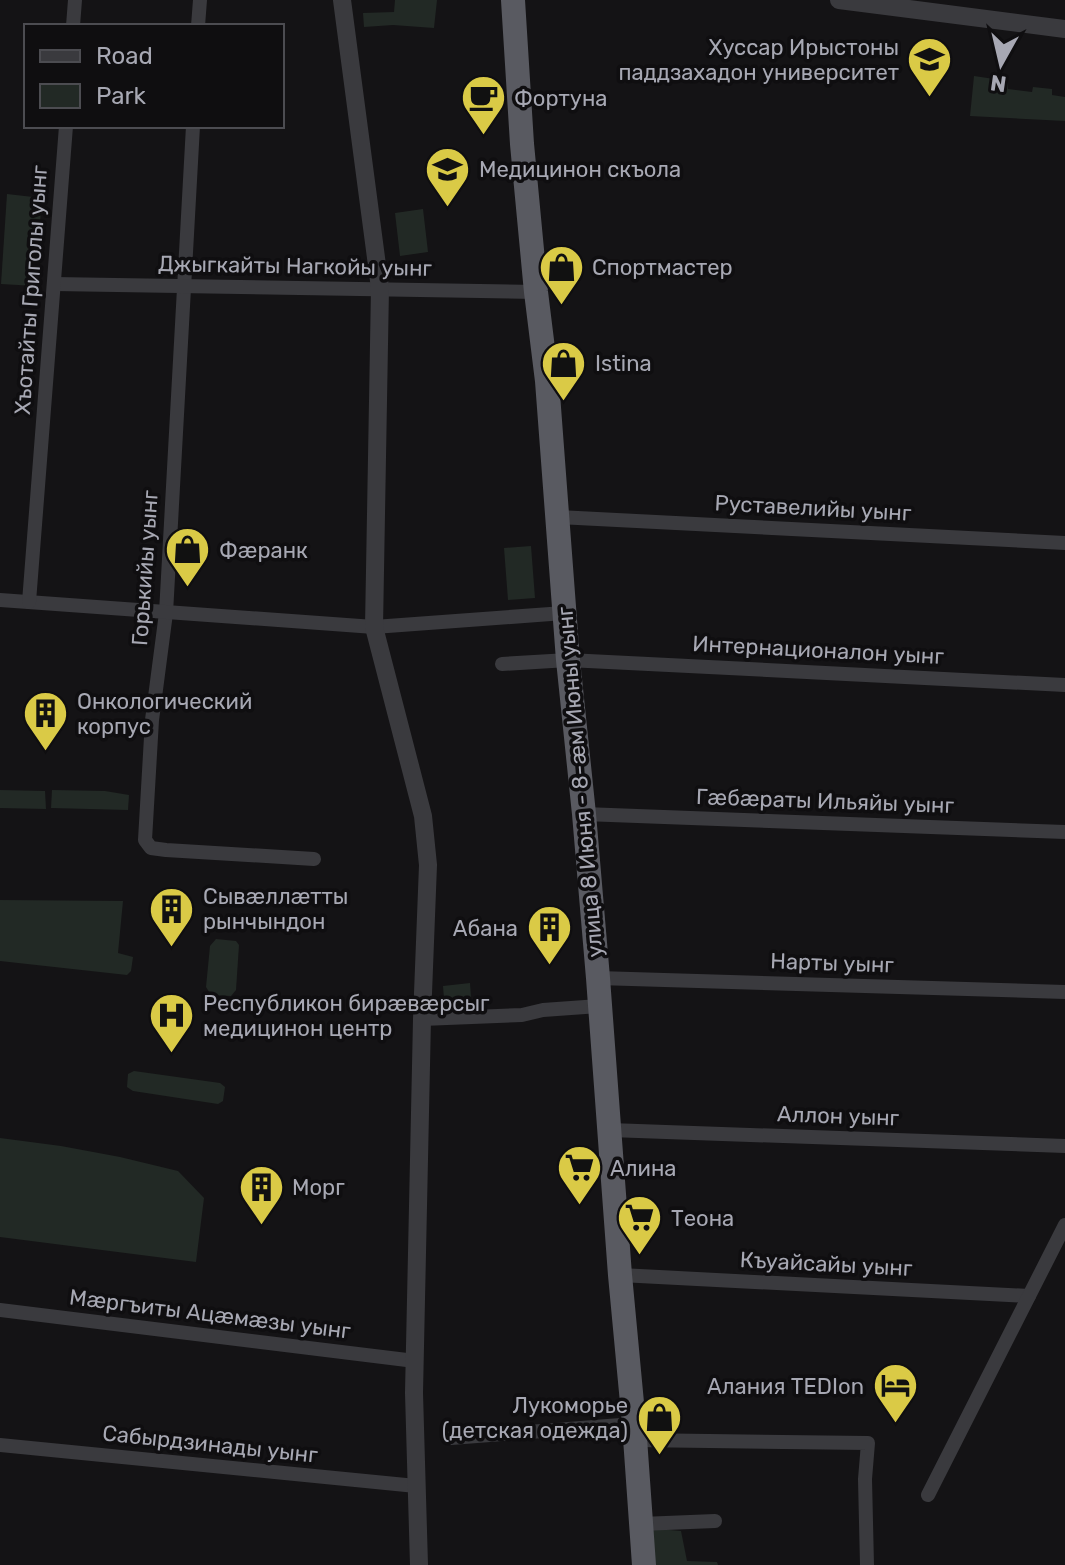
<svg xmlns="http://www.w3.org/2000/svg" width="1065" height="1565" viewBox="0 0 1065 1565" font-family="Rubik,sans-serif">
<rect width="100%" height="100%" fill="#141315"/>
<g fill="#222925">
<path d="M395,0H437L434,28L393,25L364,27L363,13L394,12Z"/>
<path d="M974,76L1008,81V89L1032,92L1033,87L1052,89V95L1065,97V121L970,116Z"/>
<path d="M7,194L42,198L35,286L1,284Z"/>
<path d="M423,209L428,252L400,256L395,213Z"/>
<path d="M531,546L535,598L508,600L504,548Z"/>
<path d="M0,790L45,791L46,809L0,808Z"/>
<path d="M52,790L105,791L129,795L128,810L51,808Z"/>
<path d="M0,900L123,901L118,953L133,957L131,971L127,975L0,961Z"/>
<path d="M216,939L236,941L239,945L236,990L231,996L211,995L206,987L210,946Z"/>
<path d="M470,983L472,1012L445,1011L443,986Z"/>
<path d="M134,1071L220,1083L225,1087L223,1101L218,1104L133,1091L127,1087L128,1074Z"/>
<path d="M0,1138L61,1146L120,1157L178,1171L204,1198L196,1262L0,1237Z"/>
<path d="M647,1528L681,1531L687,1561L717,1562L718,1565H650Z"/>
</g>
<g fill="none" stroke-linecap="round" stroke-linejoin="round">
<g stroke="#3a3a3e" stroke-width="14">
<path d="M73,26L75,0"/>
<path d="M198,26L200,0"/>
<path d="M193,126L166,613L152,720L145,840L151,848L166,850L314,859"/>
<path d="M54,284L536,292"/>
<path d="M558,517L1065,543"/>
<path d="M0,600L374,627L564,613"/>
<path d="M29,602L66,126"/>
<path d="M502,664L568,660L1065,685"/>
<path d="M584,814L1065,832"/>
<path d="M598,978L1065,992"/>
<path d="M422,1019L522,1015L543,1010L599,1006"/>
<path d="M610,1130L1065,1146"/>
<path d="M620,1275L1029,1296"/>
<path d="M0,1310L415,1361"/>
<path d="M451,1438L634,1424"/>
<path d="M635,1440L868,1443L865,1479L867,1565"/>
<path d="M0,1445L416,1486"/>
<path d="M928,1495L1065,1225"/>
<path d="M641,1524L715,1521"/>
</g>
<g stroke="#3a3a3e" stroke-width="18">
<path d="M342,0L380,288L374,627L423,816L428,865L422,1019L414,1393L419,1565"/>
<path d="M839,0L1065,29"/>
</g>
<path stroke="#595a61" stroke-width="24" d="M513,0L522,144L536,292L547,381L568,660L584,814L598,978L620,1275L634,1424L644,1565"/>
</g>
<defs>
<symbol id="university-pin" viewBox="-11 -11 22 30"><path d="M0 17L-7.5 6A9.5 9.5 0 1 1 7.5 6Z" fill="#daca46" stroke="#0f0e10"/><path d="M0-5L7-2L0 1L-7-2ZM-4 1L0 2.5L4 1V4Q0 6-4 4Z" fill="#111"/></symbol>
<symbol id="cafe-pin" viewBox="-11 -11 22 30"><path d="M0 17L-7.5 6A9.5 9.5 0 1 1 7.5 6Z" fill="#daca46" stroke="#0f0e10"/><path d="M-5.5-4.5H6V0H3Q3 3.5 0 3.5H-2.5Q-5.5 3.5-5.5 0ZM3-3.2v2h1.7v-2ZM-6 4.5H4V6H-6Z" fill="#111"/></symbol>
<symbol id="shop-pin" viewBox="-11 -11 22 30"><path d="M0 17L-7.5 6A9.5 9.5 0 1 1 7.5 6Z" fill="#daca46" stroke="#0f0e10"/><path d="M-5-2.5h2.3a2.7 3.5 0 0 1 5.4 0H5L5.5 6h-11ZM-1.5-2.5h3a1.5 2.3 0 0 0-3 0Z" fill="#111"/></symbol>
<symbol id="building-pin" viewBox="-11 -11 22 30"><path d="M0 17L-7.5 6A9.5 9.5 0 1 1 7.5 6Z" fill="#daca46" stroke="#0f0e10"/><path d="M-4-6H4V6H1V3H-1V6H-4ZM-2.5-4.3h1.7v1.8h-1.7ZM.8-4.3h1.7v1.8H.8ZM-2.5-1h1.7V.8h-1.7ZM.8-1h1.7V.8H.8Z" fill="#111"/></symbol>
<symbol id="hospital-pin" viewBox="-11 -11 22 30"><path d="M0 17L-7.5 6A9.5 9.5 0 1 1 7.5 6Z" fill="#daca46" stroke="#0f0e10"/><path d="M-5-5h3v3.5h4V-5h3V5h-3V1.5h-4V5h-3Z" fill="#111"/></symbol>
<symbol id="supermarket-pin" viewBox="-11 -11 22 30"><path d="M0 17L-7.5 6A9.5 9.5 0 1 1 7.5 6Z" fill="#daca46" stroke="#0f0e10"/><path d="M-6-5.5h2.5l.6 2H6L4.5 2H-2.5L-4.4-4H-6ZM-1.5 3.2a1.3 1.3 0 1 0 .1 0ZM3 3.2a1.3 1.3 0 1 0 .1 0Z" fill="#111"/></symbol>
<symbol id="hotel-pin" viewBox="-11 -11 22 30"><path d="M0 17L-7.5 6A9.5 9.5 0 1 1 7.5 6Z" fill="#daca46" stroke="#0f0e10"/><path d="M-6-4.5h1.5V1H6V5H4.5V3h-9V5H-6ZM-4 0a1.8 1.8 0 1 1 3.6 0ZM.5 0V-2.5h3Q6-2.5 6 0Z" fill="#111"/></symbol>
</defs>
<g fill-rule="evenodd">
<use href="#university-pin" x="904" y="34" width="51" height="69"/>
<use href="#cafe-pin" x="458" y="72" width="51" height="69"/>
<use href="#university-pin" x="422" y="144" width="51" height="69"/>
<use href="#shop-pin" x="536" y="242" width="51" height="69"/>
<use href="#shop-pin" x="538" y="338" width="51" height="69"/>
<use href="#shop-pin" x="162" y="524" width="51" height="69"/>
<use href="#building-pin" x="20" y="688" width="51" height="69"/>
<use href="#building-pin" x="146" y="884" width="51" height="69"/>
<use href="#building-pin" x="524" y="902" width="51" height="69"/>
<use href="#hospital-pin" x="146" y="990" width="51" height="69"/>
<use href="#supermarket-pin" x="554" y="1142" width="51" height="69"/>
<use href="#building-pin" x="236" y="1162" width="51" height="69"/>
<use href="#supermarket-pin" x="614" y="1192" width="51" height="69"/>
<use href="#hotel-pin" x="870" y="1360" width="51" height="69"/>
<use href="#shop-pin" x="634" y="1392" width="51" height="69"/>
</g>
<g text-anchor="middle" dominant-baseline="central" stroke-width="7" stroke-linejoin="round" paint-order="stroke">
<g font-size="22" fill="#a7a8b3" stroke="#0f0e10" text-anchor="start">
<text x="899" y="47" text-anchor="end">Хуссар Ирыстоны<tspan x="899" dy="25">паддзахадон университет</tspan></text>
<text x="514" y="98">Фортуна</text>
<text x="479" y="169">Медицинон скъола</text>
<text x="592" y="267">Спортмастер</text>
<text x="595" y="363">Istina</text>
<text x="219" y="550">Фæранк</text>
<text x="77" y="701">Онкологический<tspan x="77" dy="25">корпус</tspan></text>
<text x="203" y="896">Сывæллæтты<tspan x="203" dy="25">рынчындон</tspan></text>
<text x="518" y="928" text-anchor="end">Абана</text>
<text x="203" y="1003">Республикон бирæвæрсыг<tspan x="203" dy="25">медицинон центр</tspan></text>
<text x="610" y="1168">Алина</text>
<text x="292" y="1187">Морг</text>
<text x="671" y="1218">Теона</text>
<text x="864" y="1386" text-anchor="end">Алания ТEDIon</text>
<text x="628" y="1405" text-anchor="end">Лукоморье<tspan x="628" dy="25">(детская одежда)</tspan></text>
</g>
<g font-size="22" fill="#a7a8b3" stroke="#0f0e10">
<text transform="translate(295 266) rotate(1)">Джыгкайты Нагкойы уынг</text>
<text transform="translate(31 290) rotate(-86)">Хъотайты Григолы уынг</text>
<text transform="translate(813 508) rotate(3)">Руставелийы уынг</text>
<text transform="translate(145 568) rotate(-86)">Горькийы уынг</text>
<text transform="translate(818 650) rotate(3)">Интернационалон уынг</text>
<text transform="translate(580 782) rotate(-95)">улица 8 Июня - 8-ӕм Июны уынг</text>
<text transform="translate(825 801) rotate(2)">Гæбæраты Ильяйы уынг</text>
<text transform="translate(832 963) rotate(2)">Нарты уынг</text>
<text transform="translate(838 1116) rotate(2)">Аллон уынг</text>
<text transform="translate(826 1264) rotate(3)">Къуайсайы уынг</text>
<text transform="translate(210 1314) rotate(7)">Мӕргъиты Ацӕмӕзы уынг</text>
<text transform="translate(210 1444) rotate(6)">Сабырдзинады уынг</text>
</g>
</g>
<rect x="24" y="24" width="260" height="104" fill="#0f0e10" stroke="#4c4c51" stroke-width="2"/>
<rect x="40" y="50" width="40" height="12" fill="#3a3a3e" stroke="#4c4c51" stroke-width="2"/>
<text x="96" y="64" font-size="24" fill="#a7a8b3">Road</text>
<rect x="40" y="84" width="40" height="24" fill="#222925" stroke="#4c4c51" stroke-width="2"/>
<text x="96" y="104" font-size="24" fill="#a7a8b3">Park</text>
<g transform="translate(1001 64) rotate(188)" stroke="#0f0e10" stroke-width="6" paint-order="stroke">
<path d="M0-6L14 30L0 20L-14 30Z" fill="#a7a8b3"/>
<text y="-12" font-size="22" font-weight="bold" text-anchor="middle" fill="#a7a8b3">N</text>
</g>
</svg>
